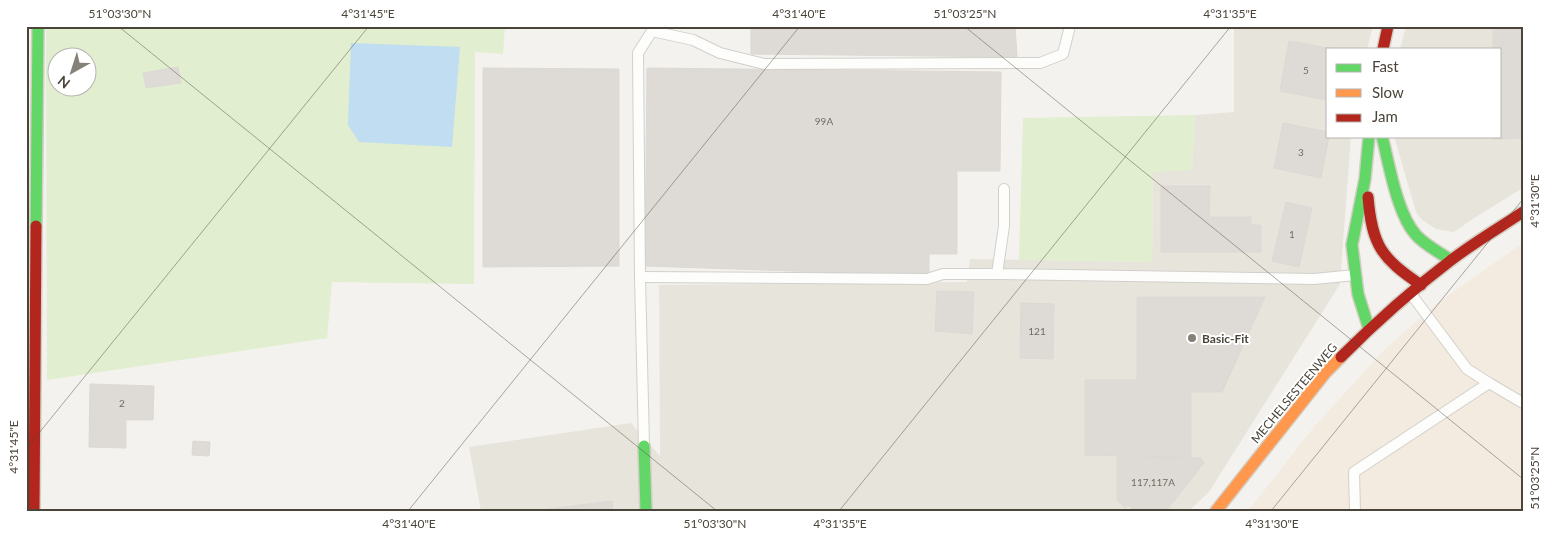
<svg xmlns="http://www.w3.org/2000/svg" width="1549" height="537" viewBox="0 0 1549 537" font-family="Lato,sans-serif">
<rect width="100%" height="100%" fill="#f4f2ee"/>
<g fill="#e7e4dc">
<path d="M1234,26H1373L1367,49H1328V136H1351L1340,284L1209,492L1189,511H481L469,447L631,423L660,456L659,285L967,282L970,259L1152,262L1153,172L1192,169L1195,115L1234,112Z"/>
<path d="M1406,26H1523V188L1471,220L1454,232L1436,229L1421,219L1416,212L1394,136H1500V49H1400Z"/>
</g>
<path fill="#f3ebdf" d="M1523,243V511H1248L1313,428L1385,349L1440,301Z"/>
<g fill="#e1eecf" fill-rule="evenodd">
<path d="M46,26H505L503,54L475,52L474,284L332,282L327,338L47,380ZM58,58H88V88H58Z"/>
<path d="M1195,115L1192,170L1153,172L1152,262L1019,260L1023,118Z"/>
</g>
<path fill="#c0ddf1" d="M351,43L460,47L452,147L359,142L348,125Z"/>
<g fill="#dedbd6" stroke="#dcd9d4">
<path d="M751,26H1015L1017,57L751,54Z"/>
<path d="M1493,26H1523V138L1493,139V136H1500V49H1493Z"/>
<path d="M1289,41L1333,49H1328V100L1280,91Z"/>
<path d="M178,67L181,83L146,88L143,73Z"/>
<path d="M483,68L619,69V266L483,267Z"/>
<path d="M647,68L1001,72L1000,171H957V254H929V274H877L645,266Z"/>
<path d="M1283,123L1328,132V136H1329L1321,178L1274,168Z"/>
<path d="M1161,186H1210L1209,217H1251V225H1261V252H1161Z"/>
<path d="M1286,202L1312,208L1299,267L1272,261Z"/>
<path d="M937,291L974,292L972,334L935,331Z"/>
<path d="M1137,297H1265L1222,392H1191V457L1085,455V380H1137Z"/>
<path d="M1021,303L1054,304L1053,359L1020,358Z"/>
<path d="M90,384L154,386L153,420H126V448L89,447Z"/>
<path d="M193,441L210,442L209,456L192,455Z"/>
<path d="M1117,457L1201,458L1204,463L1166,511H1135L1128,505L1125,508L1117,500Z"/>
<path d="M612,501L613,511H534Z"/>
</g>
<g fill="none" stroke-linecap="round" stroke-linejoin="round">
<defs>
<g id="lane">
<path d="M1004,189V226L997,274L1314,279L1355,275"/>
<path d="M640,277L927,279L943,274H997"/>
<path d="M1411,294L1467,369L1489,383L1523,403"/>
<path d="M644,445L640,277L638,53L652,31L693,40L720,53L764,64L1040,63L1063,54L1070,26"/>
<path d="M1355,511L1354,472L1489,383"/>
</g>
<g id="fast">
<path d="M1369,136L1365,179L1352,245L1358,294L1369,329"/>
<path d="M1382,136C1389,164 1397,214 1416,235C1426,246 1439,252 1451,260"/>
<path d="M36,226L38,26"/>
<path d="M644,446L646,511"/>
</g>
<path id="slow" d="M1216,511L1326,372L1341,357"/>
<g id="jam">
<path d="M1383,49L1388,26"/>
<path d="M1368,197C1372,245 1381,258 1421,285"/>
<path d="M1341,357C1376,322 1412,290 1450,261C1473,243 1499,228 1523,212"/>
<path d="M34,511L36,226"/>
</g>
</defs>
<use href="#lane" stroke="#d2d0cb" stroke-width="12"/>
<use href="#fast" stroke="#d3cfc5" stroke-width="14"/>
<use href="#slow" stroke="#d3cfc5" stroke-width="14"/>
<use href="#jam" stroke="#d3cfc5" stroke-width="14"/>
<use href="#lane" stroke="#fdfdfc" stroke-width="10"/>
<use href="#fast" stroke="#63d668" stroke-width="11"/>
<use href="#slow" stroke="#ff974d" stroke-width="11"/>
<use href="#jam" stroke="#b3261e" stroke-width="11"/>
</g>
<path fill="none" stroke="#4b4439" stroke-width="1" stroke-opacity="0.45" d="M118,26L717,511M964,26L1523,479M26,449L369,26M408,511L800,26M839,511L1231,26M1271,511L1523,199"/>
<circle fill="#868178" stroke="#fff" stroke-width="2" cx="1192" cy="338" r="5"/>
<g text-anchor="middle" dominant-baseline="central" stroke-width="4" stroke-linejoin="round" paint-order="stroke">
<g font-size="10" fill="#706a61">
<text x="1306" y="70">5</text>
<text x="824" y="121">99A</text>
<text x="1301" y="152">3</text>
<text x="1292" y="234">1</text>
<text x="1037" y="331">121</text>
<text x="122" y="403">2</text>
<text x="1153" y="482">117,117A</text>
</g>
<g font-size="12" font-weight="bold" fill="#4b4439" stroke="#fff" text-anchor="start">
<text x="1202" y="338">Basic-Fit</text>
</g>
<g font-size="12" fill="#4b4439" stroke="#fff">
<text transform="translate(1294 393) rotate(-50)">MECHELSESTEENWEG</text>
</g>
</g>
<rect width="1549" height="537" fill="none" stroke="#ffffff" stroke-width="55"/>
<rect x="1326" y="48" width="175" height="90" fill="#ffffff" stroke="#b7b4b0"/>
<rect x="1336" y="64" width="25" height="8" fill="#63d668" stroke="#b7b4b0"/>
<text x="1372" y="72" font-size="15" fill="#4b4439">Fast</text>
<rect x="1336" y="89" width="25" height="8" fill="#ff974d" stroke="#b7b4b0"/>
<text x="1372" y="98" font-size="15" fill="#4b4439">Slow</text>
<rect x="1336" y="114" width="25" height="8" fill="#b3261e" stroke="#b7b4b0"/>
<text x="1372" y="122" font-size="15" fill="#4b4439">Jam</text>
<g transform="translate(72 72) rotate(219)"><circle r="24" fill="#ffffff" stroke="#b7b4b0"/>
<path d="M0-4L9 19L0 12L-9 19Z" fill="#868178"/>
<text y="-8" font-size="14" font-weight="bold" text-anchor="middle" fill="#4b4439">N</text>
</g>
<rect x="28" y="28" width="1494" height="482" fill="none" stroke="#4b4439" stroke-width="2"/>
<g font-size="12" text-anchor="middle" fill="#4b4439">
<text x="120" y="18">51°03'30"N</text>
<text x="368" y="18">4°31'45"E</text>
<text x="799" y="18">4°31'40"E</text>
<text x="965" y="18">51°03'25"N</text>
<text x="1230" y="18">4°31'35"E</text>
<text transform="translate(1535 201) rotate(-90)" y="4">4°31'30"E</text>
<text transform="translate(14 447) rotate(-90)" y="4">4°31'45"E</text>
<text transform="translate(1535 478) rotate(-90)" y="4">51°03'25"N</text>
<text x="409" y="528">4°31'40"E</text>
<text x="715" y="528">51°03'30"N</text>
<text x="840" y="528">4°31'35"E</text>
<text x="1272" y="528">4°31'30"E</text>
</g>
</svg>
